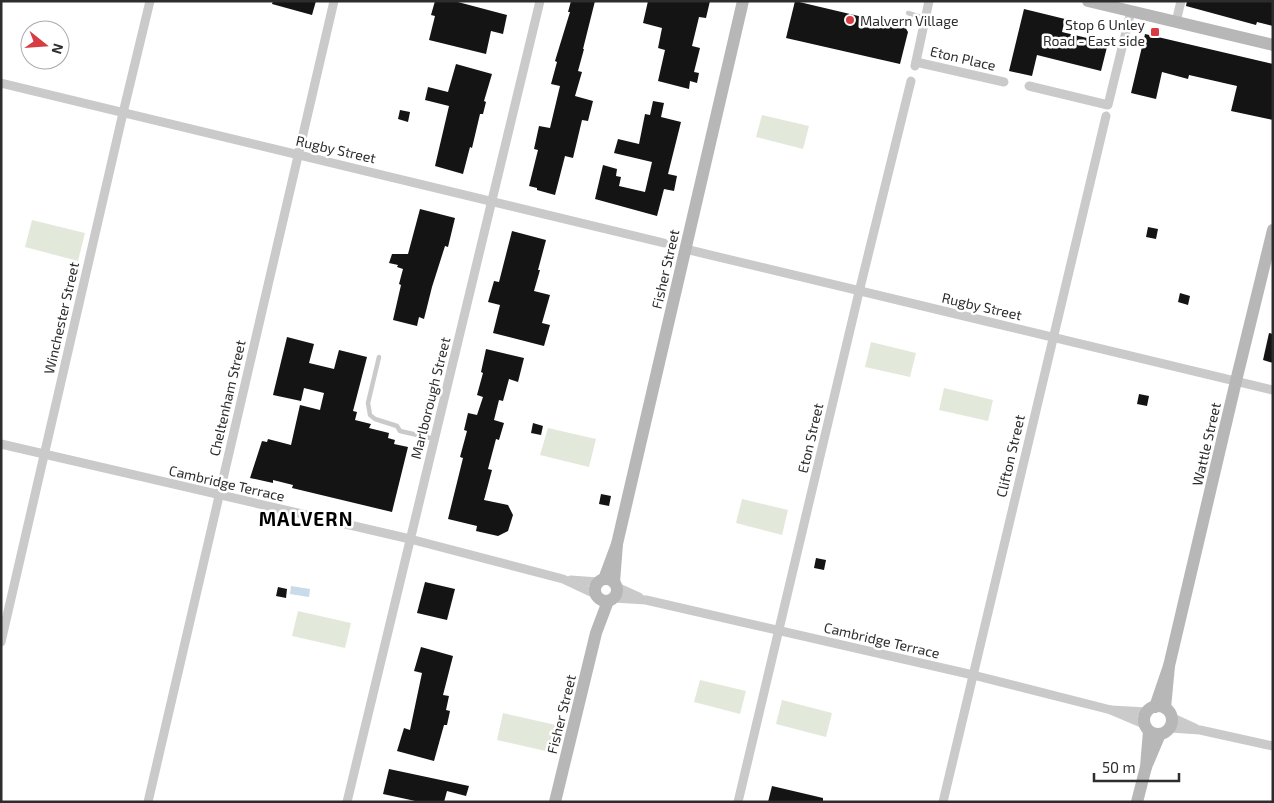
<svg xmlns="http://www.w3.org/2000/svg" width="1274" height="803" viewBox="0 0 1274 803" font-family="'Exo 2',sans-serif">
<rect width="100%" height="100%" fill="#fff"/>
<g fill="#e2e9db">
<path d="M762,115L809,126L803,149L756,137Z"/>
<path d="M32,220L85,233L78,261L25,247Z"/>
<path d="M871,342L916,353L910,377L865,367Z"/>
<path d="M944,388L993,400L988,421L939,410Z"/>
<path d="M548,428L596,439L589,467L540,455Z"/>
<path d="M742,499L788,510L782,535L736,523Z"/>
<path d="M298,611L351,623L345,648L292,636Z"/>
<path d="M700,680L746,691L740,714L694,702Z"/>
<path d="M782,700L832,713L826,737L776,724Z"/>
<path d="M503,713L556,725L550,752L497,740Z"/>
</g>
<path fill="#c9dae8" d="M291,586L310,589L309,597L290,594Z"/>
<g fill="#141414">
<path d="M273,1H316L312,15L272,4Z"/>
<path d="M435,1H454L507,15L503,34L491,31L486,54L429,40L435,16L431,15Z"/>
<path d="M571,1H595L583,49H584L578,71L582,72L575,96L593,101L588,121L582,120L573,158L565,156L555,195L537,190V188L529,186L538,150L534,149L539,126L550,128L560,86L551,84L557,62L555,61L570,12H568Z"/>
<path d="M648,1H710L706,18L699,17L692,46L700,48L694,72L699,73L697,83L690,81L689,89L658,81L665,50L658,48L662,28L643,23Z"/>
<path d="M795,1L905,27L908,32L900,64L786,38Z"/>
<path d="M1187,1H1273V26L1257,22L1256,25L1186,6Z"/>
<path d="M1024,9L1065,19L1062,32L1108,43L1101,71L1037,55L1032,76L1009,71Z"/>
<path d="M1145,34L1273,64V120L1231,111L1237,86L1189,75L1188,79L1162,72L1156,99L1131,93Z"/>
<path d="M456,64L492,74L484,101L486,102L483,114H480L472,148L470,147L463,174L435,166L449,106L425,100L428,87L448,92Z"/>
<path d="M653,101L664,103L661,117L681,122L668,174L677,176L674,191L664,189L657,216L595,199L603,165L617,169L616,176L621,177L619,186L645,192L652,162L614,153L618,139L639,144L645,114L650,115Z"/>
<path d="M400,110L410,112L408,122L398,119Z"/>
<path d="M420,209L455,218L448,247L445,246L432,287L424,319L419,317L417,326L393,320L401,285L399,284L403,269L397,267L398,265L389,263L392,254H408Z"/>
<path d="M1148,227L1158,229L1156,239L1146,237Z"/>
<path d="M512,231L546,240L538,270H540L534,291L550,295L542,323L550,325L544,346L493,333L500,305L488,302L494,281L499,282Z"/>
<path d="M1180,293L1190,296L1188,305L1178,302Z"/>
<path d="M1269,333L1273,334V363L1263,360Z"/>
<path d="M287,337L314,344L309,363L334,369L339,350L367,357L353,411L357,412L355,420L371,424L369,428L389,433L388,438L395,440L394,444L408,447L392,512L292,488L293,485L273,480V483L250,478L262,441L267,442L268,439L291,445L300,405L320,410L324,393L304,388L301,401L273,395Z"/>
<path d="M486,349L524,358L518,382L509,379L503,401L499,400L494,420L504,423L499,440L496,439L488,469L492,470L484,500L508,505L513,515L508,531L498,536L476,531L477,526L448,519L463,458L460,457L467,431L464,430L468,413L477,415L483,397L477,395L483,373L481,372Z"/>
<path d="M1139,394L1149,396L1147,406L1137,404Z"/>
<path d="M533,423L543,426L541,435L531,433Z"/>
<path d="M601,494L611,496L609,506L599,504Z"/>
<path d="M816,558L826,560L824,570L814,568Z"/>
<path d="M425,582L455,589L447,620L417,613Z"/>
<path d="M278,587L287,589L286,598L276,596Z"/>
<path d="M421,647L453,656L443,695L449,696L446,710L450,711L447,725H444L434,761L397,751L404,728L410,730L422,673L414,671Z"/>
<path d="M389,769L469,786L466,796L447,791L444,802H420L383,794Z"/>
<path d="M772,786L823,798V802H768Z"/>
</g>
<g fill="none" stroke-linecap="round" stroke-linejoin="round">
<g stroke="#cacaca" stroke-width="4.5">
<path d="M908,13L925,18"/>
<path d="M379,357L368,403L370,415L375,419L397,426L400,431L435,439"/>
</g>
<g stroke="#cacaca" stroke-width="9">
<path d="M1176,22L1181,1"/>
<path d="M916,62L1004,82"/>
<path d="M915,66L929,1"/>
<path d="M1,83L664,243"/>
<path d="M1029,86L1108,105L1131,11"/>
<path d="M685,249C881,297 1077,342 1273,390"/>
<path d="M1,444L410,539L563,579L595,594"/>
<path d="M571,580L598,582"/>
<path d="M617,587L639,597"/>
<path d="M614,598L646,600L973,675L1111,710"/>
<path d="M1,642L123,113L150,1"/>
<path d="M1171,717L1195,728"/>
<path d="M1144,724L1111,710L1147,712"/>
<path d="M1170,728L1200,730L1273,746"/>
<path d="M148,802L334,1"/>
<path d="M347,802L540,1"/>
<path d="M738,802L859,292L911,81"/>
<path d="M943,802L1106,116"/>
</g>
<g stroke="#b7b7b7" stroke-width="12">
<path d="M1088,1L1273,45"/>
<path d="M617,544L743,1"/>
<circle cx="606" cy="590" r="11"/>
<path d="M604,579L617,544L614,582"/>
<path d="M1169,666L1236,381L1273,230"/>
<circle cx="1158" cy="720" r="14"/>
<path d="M1155,707L1169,666L1165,708"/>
<path d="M1149,731L1146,767L1160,734"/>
<path d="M555,802L596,633L608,601"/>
<path d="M1137,802L1146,767"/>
</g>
</g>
<g fill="#d63c42" stroke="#fff" stroke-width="2">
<circle cx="850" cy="20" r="5"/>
<rect x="1150" y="27" width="10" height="10" rx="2.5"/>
</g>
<g text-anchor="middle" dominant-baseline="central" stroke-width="5" stroke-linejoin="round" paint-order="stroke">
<g font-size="14" fill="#2d2d2d" stroke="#fff" text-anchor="start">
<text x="860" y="20">Malvern Village</text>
<text x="1145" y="24" text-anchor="end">Stop 6 Unley<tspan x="1145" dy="16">Road - East side</tspan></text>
</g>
<g font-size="14" fill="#2d2d2d" stroke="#fff">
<text transform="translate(963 58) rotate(13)">Eton Place</text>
<text transform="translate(336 149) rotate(13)">Rugby Street</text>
<text transform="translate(665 269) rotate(-77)">Fisher Street</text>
<text transform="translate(982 306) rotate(13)">Rugby Street</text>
<text transform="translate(61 318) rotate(-77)">Winchester Street</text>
<text transform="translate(227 398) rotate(-77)">Cheltenham Street</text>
<text transform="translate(430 398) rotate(-76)">Marlborough Street</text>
<text transform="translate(810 438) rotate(-77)">Eton Street</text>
<text transform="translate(1206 444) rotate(-77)">Wattle Street</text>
<text transform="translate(1010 456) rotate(-77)">Clifton Street</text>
<text transform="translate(227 483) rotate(13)">Cambridge Terrace</text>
<text transform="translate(882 640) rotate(13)">Cambridge Terrace</text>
<text transform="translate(561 714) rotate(-76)">Fisher Street</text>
</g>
<g font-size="19" font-weight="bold" letter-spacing="1" fill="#000" stroke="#fff">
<text x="306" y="518">MALVERN</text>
</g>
</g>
<rect width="1274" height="803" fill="none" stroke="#2d2d2d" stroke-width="5"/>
<g transform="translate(45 45) rotate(107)"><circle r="24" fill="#ffffff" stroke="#ababab"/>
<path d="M0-4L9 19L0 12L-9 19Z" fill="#d63c42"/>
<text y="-8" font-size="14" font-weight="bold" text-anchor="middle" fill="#2d2d2d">N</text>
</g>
<path d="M1094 773v8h85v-8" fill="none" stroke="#2d2d2d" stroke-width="2.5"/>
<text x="1102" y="773" font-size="15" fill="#2d2d2d" stroke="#ffffff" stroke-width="4" paint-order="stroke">50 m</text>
</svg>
